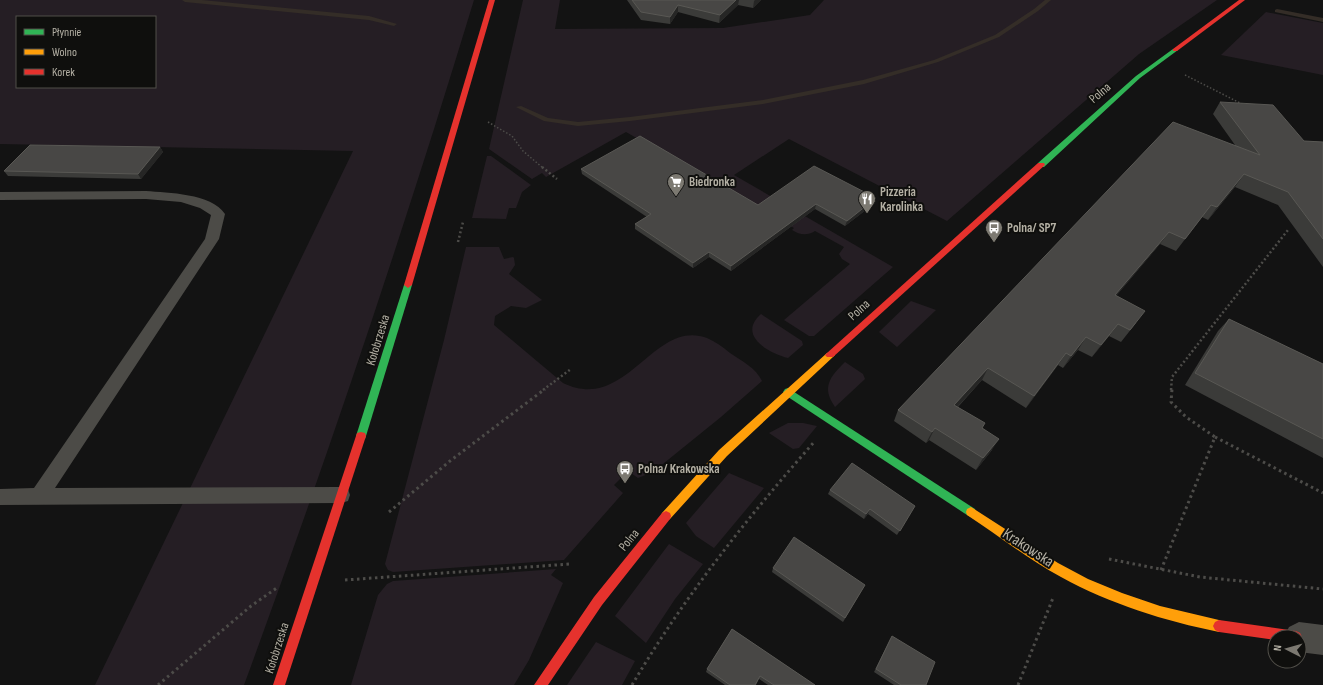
<svg xmlns="http://www.w3.org/2000/svg" width="1323" height="685" viewBox="0 0 1323 685" font-family="'Sofia Sans Condensed',sans-serif">
<rect width="100%" height="100%" fill="#131313"/>
<g fill="#251e24" fill-rule="evenodd">
<path d="M0,0H474C404,230 327,459 244,685H95L353,151L0,144ZM17,17H155V87H17Z"/>
<path d="M523,0H560L555,29L723,28L810,15L824,0H1217L1139,54L947,221L789,139L734,175L893,267L814,336H809L784,320L850,264L842,259L839,254L844,247L815,231C807,236 800,235 792,230L794,228L626,132L546,177L542,173L532,179L489,149Z"/>
<path d="M1266,12L1323,23V75L1221,55Z"/>
<path d="M487,156H491L531,185L522,192L516,208H509L506,219L472,218Z"/>
<path d="M466,247H499L504,259L513,257L514,258L515,265L509,274L542,300L526,308L511,306L495,316L494,325L563,383C627,414 653,318 707,338C716,342 723,347 730,353C742,361 756,368 762,381L721,417L653,472L638,478L628,471L614,485L623,493L564,560L393,572L388,570L385,564L444,340Z"/>
<path d="M911,301L936,310L897,347L879,332Z"/>
<path d="M761,314L802,341L803,345L788,358C768,353 737,335 761,314Z"/>
<path d="M845,362L863,374L865,379L835,407C821,387 830,377 845,362Z"/>
<path d="M788,423H803L817,426L799,448L793,449L769,433Z"/>
<path d="M729,473L764,488L714,548L696,536L686,523Z"/>
<path d="M669,544L703,564L675,599L646,643L615,616Z"/>
<path d="M556,569L551,575L563,583L529,660L514,685H351L378,595L387,584L393,581Z"/>
<path d="M596,642L635,661L622,685H567Z"/>
</g>
<g fill="none" stroke-linecap="round" stroke-linejoin="round">
<g fill="#342d27" fill-rule="evenodd">
<path d="M182,0H202L369,16L397,24L394,26L369,20L185,2Z"/>
<path d="M1045,0H1051L1038,11L999,37L938,62L864,84L763,104L630,121L578,126L544,121L516,107L521,106L548,118L578,122L630,117L763,100L863,80L934,60L995,35L1034,9Z"/>
<path d="M1277,9L1323,18V22L1275,12V10Z"/>
</g>
<g stroke="#4d4c49" stroke-width="1.5" stroke-dasharray="1.5 2" stroke-linecap="butt">
<path d="M1185,75L1244,105"/>
<path d="M488,122L512,136L523,151L543,168"/>
</g>
<g stroke="#4d4c49" stroke-width="2.5" stroke-dasharray="2 2.5" stroke-linecap="butt">
<path d="M542,167L557,179"/>
<path d="M458,242L463,222"/>
<path d="M543,390L571,369"/>
<path d="M1171,390L1172,377L1288,230"/>
</g>
<g stroke="#4d4c49" stroke-width="3" stroke-dasharray="2.5 3.5" stroke-linecap="butt">
<path d="M1215,437L1323,493"/>
<path d="M389,512L450,461L545,389"/>
<path d="M1109,559L1200,577L1323,589"/>
<path d="M1161,570L1215,437L1186,417L1171,402L1172,389"/>
<path d="M345,580L570,564"/>
<path d="M158,685L251,606L278,587"/>
<path d="M632,685C684,597 747,518 815,441"/>
<path d="M1018,685L1053,598"/>
</g>
<path fill="#4c4b47" fill-rule="evenodd" d="M146,191C168,193 211,193 225,214L219,239L55,488L341,487L348,489L350,495L348,501L341,503L0,505V489L34,488L205,239L211,215L200,208L181,202L146,199L0,200V192Z"/>
<path fill="#4c4b47" fill-rule="evenodd" d="M1299,622L1323,625V655L1299,652V637H1284L1289,627Z"/>
<g fill="#30b455" fill-rule="evenodd">
<path d="M1173,49L1178,50L1140,78L1044,167H1038V163L1136,76Z"/>
<path d="M408,282L412,285L366,436L365,439L361,440L357,439L356,436L404,285Z"/>
<path d="M788,388L975,509L976,512L975,515L971,517L967,515L785,395L783,392L785,389Z"/>
</g>
<g fill="#ff9f0a" fill-rule="evenodd">
<path d="M830,352L833,353L835,355L833,357L727,456L670,519L666,521L662,519L661,516L662,513L719,450L827,353Z"/>
<path d="M971,507L1058,563L1088,579L1122,593L1160,606L1219,620L1223,622L1225,626L1223,630L1219,632C1165,621 1110,604 1061,577C1028,559 999,536 967,515L966,512L967,509Z"/>
</g>
<g fill="#e5322d" fill-rule="evenodd">
<path d="M489,0H495L412,285L408,288L404,285Z"/>
<path d="M1239,0H1245L1177,51H1173V49Z"/>
<path d="M1038,163H1044L1045,165L833,357H827L825,355L827,353Z"/>
<path d="M361,432L365,433L366,436L285,685H273L357,433Z"/>
<path d="M666,511L670,513L671,516L670,519L602,605L548,685H534L594,597L662,513Z"/>
<path d="M1219,620L1296,631L1300,633L1302,637L1299,642V637H1275V640L1219,632L1215,630L1213,626L1215,622Z"/>
</g>
</g>
<g fill="#3b3b39">
<path d="M627,0H761L753,8L738,5L719,23L678,12L670,24L641,20Z"/>
<path d="M1220,102L1304,141L1323,142V267L1278,205L1235,187L1208,220L1202,217L1176,251L1160,244L1116,296L1136,323L1121,342L1109,336L1092,357L1078,350L1063,368L1058,365L1026,408L982,380L958,407L983,428L992,450L976,470L929,440L926,443L894,421L898,410L1235,145L1213,114Z"/>
<path d="M160,147L163,152L141,179L8,176L4,171Z"/>
<path d="M581,169L758,205L876,198L875,203L845,226L815,209L731,271L709,257L693,268L635,229V224L647,217L582,174Z"/>
<path d="M1229,319L1323,364V458L1185,385L1218,331Z"/>
<path d="M830,490L915,506L897,535L868,514L864,519L828,494Z"/>
<path d="M773,568L865,585L843,622L772,572Z"/>
<path d="M732,629L815,685H768L759,679L756,685H725L706,672L707,669Z"/>
<path d="M892,636L926,685H894L874,672L890,639Z"/>
</g>
<g fill="#262625">
<path d="M736,0H739L738,5L719,23L720,15Z"/>
<path d="M755,0H761L753,8L754,1Z"/>
<path d="M678,5V12L670,24V17Z"/>
<path d="M160,147L163,152L141,179L138,174Z"/>
<path d="M1244,174L1235,187L1208,220L1217,207Z"/>
<path d="M876,198L875,203L845,226L847,221Z"/>
<path d="M816,204L815,209L731,271V266Z"/>
<path d="M1169,232L1160,244L1106,308L1115,295Z"/>
<path d="M709,252V257L693,268V263Z"/>
<path d="M1118,324L1109,336L1092,357L1101,345Z"/>
<path d="M1086,337L1078,350L1063,368L1071,356Z"/>
<path d="M1066,353L1058,365L1026,408L1034,396Z"/>
<path d="M988,368L982,380L948,417L954,405Z"/>
<path d="M935,428L929,440L926,443L932,432Z"/>
<path d="M999,439L992,450L976,470L983,458Z"/>
<path d="M870,509L868,514L864,519L866,514Z"/>
</g>
<g fill="#484745" stroke="#595854">
<path d="M632,0H736L720,15L678,5L670,17L641,12Z"/>
<path d="M1220,102L1273,105L1304,141L1323,142V239L1288,192L1244,174L1217,207L1211,205L1185,239L1169,232L1115,295L1145,311L1130,330L1118,324L1101,345L1086,337L1071,356L1066,353L1034,396L988,368L954,405L985,423L982,428L999,439L983,458L935,428L932,432L898,410L1173,122L1260,155Z"/>
<path d="M640,136L758,205L814,166L876,198L847,221L816,204L731,266L709,252L693,263L635,224L651,214L581,169Z"/>
<path d="M30,145L160,147L138,174L4,171Z"/>
<path d="M1229,319L1323,364V439L1195,373Z"/>
<path d="M852,463L915,506L900,531L870,509L866,514L830,490Z"/>
<path d="M794,537L865,585L845,618L773,568Z"/>
<path d="M732,629L815,685H774L760,676L755,685H730L707,669Z"/>
<path d="M892,636L935,662L926,685H901L876,669Z"/>
</g>
<defs>
<symbol id="supermarket-pin" viewBox="-11 -11 22 30"><path d="M0 17L-7.5 6A9.5 9.5 0 1 1 7.5 6Z" fill="#7c7971" stroke="#0f0f0d"/><path d="M-6-5.5h2.5l.6 2H6L4.5 2H-2.5L-4.4-4H-6ZM-1.5 3.2a1.3 1.3 0 1 0 .1 0ZM3 3.2a1.3 1.3 0 1 0 .1 0Z" fill="#fff"/></symbol>
<symbol id="restaurant-pin" viewBox="-11 -11 22 30"><path d="M0 17L-7.5 6A9.5 9.5 0 1 1 7.5 6Z" fill="#7c7971" stroke="#0f0f0d"/><path d="M-5-6h1v4h1v-4h1v4h1v-4h1v5L-1.5 .5V6h-2V.5L-5-1ZM5-6V6H3V1.5H1.5Q1.5-4 5-6Z" fill="#fff"/></symbol>
<symbol id="bus-pin" viewBox="-11 -11 22 30"><path d="M0 17L-7.5 6A9.5 9.5 0 1 1 7.5 6Z" fill="#7c7971" stroke="#0f0f0d"/><path d="M-5-6H5V4H4V6H2V4H-2V6H-4V4H-5ZM-3.5-4V0h7V-4ZM-3.5 1.2v1.5H-2V1.2ZM2 1.2v1.5H3.5V1.2Z" fill="#fff"/></symbol>
</defs>
<g fill-rule="evenodd">
<use href="#supermarket-pin" x="666" y="172" width="20" height="27"/>
<use href="#restaurant-pin" x="857" y="189" width="20" height="27"/>
<use href="#bus-pin" x="984" y="218" width="20" height="27"/>
<use href="#bus-pin" x="615" y="459" width="20" height="27"/>
</g>
<g text-anchor="middle" dominant-baseline="central" stroke-width="4" stroke-linejoin="round" paint-order="stroke">
<g font-size="13" fill="#b4b0a4" stroke="#0f0f0d">
<text transform="translate(1100 93) rotate(-41)">Polna</text>
<text transform="translate(859 310) rotate(-42)">Polna</text>
<text transform="translate(378 340) rotate(-73)">Kołobrzeska</text>
<text transform="translate(629 540) rotate(-51)">Polna</text>
<text transform="translate(277 648) rotate(-72)">Kołobrzeska</text>
</g>
<g font-size="13" font-weight="bold" fill="#b4b0a4" stroke="#0f0f0d" text-anchor="start">
<text x="689" y="182">Biedronka</text>
<text x="880" y="192">Pizzeria<tspan x="880" dy="15">Karolinka</tspan></text>
<text x="1007" y="228">Polna/ SP7</text>
<text x="638" y="469">Polna/ Krakowska</text>
</g>
<g font-size="16" fill="#b4b0a4" stroke="#0f0f0d">
<text transform="translate(1028 548) rotate(33)">Krakowska</text>
</g>
</g>
<rect x="16" y="16" width="140" height="72" fill="#0f0f0d" stroke="#514f49"/>
<rect x="24" y="29" width="20" height="6" fill="#30b455" stroke="#514f49"/>
<text x="52" y="36" font-size="12" fill="#b4b0a4">Płynnie</text>
<rect x="24" y="49" width="20" height="6" fill="#ff9f0a" stroke="#514f49"/>
<text x="52" y="56" font-size="12" fill="#b4b0a4">Wolno</text>
<rect x="24" y="69" width="20" height="6" fill="#e5322d" stroke="#514f49"/>
<text x="52" y="76" font-size="12" fill="#b4b0a4">Korek</text>
<g transform="translate(1287 649) rotate(276)"><circle r="19" fill="#0f0f0d" stroke="#514f49"/>
<path d="M0-3L7 15L0 10L-7 15Z" fill="#7c7971"/>
<text y="-6" font-size="11" font-weight="bold" text-anchor="middle" fill="#b4b0a4">N</text>
</g>
</svg>
